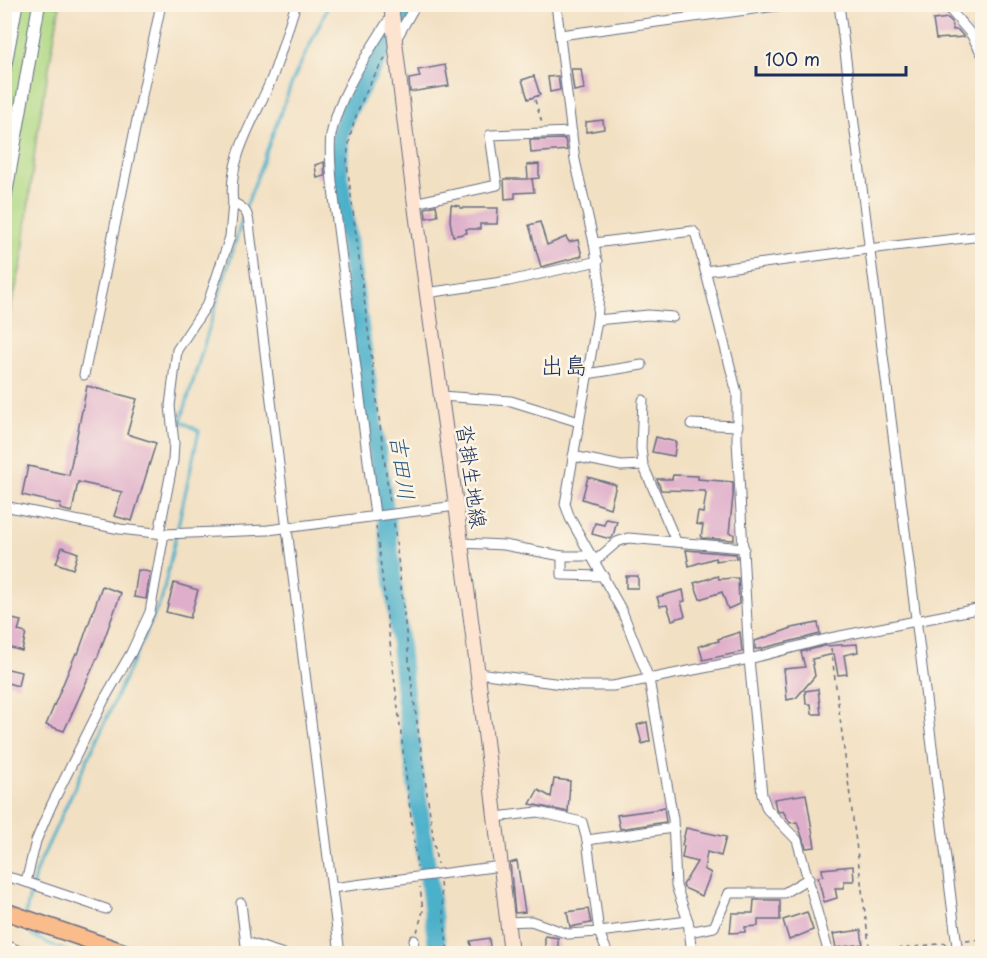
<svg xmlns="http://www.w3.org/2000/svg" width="987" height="958" viewBox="0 0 987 958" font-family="'Playpen Sans','Klee One',sans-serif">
<rect width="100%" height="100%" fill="#fcf5e5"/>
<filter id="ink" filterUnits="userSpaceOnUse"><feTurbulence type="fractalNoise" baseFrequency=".0167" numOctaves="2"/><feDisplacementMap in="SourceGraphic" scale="12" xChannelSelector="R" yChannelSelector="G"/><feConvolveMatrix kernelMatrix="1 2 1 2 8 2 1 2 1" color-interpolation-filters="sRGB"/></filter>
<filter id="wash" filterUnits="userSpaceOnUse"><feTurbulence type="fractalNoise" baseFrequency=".008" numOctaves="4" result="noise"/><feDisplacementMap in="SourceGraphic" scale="24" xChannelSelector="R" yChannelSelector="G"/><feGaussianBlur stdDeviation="1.35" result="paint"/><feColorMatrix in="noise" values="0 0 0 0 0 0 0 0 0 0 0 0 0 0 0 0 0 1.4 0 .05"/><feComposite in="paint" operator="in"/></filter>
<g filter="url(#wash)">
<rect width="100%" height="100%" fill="#f2e0c3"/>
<path fill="#aed884" stroke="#648471" stroke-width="1.5" d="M5,5H60L36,141L22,261L5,333Z"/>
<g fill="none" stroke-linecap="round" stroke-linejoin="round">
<g stroke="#4bb0ca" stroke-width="3">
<path d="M973,30L982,41"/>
<path d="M246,207L292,82L327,9L322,4"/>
<path d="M26,912L36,871L162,598L199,431L181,421L244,213"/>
<path d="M30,927L32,936L73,954"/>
</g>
<path stroke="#4bb0ca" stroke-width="18" d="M409,4L348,111L340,134L339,173L387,524L407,711L438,954"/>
</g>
<g id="blocks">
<g fill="#dfaeca">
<path d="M948,18L952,22L953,30H958L964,37L936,39L933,20Z"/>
<path d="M445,65L449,86L410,92L409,79L420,77L418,70Z"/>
<path d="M571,69H581L584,89L574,91Z"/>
<path d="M534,76L540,95L528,99L522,80Z"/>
<path d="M558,76L560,90L550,92L548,77Z"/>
<path d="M603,120L604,129L586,132V122Z"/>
<path d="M565,139L567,150L531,153L530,140Z"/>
<path d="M324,162L325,176L317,178L315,165Z"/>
<path d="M539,164V178L530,179H532L534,192L515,193V198L505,199L504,179H528L527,165Z"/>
<path d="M436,205L438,216L426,218L425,208Z"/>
<path d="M451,205L460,206V208H498L497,224H480V229H466L467,233L453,236L450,221Z"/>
<path d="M540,222L547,245L566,237L569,242L578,240L582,256L541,267L529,225Z"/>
<path d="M87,386L137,399L127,434L156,443L132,521L114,516L122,492L78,482L72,512L60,509L61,504L22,495L28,466L69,475Z"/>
<path d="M656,437L676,442L674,456L652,452Z"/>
<path d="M673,475L698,476V479L733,482V496L729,533L734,534V540L701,538L703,525L696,524L698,512L703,513L706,494L705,491L661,490L657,479H672Z"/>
<path d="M588,477L616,485L610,508L582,499Z"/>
<path d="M606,519L617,521L613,536L610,539L592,534L595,523L604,525Z"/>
<path d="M62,547L78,553L73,569L56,563Z"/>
<path d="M686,550L736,554L737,558L716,561L715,558L689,566Z"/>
<path d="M138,570L150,572L146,599L134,597Z"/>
<rect x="626" y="576" width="12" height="12"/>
<path d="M718,576L719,579L738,578L739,604L728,609L722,592L700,599L694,583Z"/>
<path d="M174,583L198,590L190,618L166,612Z"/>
<path d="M102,586L121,593L98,656L64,731L46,725L76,653L78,654Z"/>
<path d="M683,590L685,601L681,602L685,616L672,620L667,605L660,606L657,597Z"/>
<path d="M4,617L21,621L18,631L26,633L22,651L4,646Z"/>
<path d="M818,623L820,634L759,649H755V641L792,628Z"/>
<path d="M740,632L742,652L703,660L699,646L719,641L718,639Z"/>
<path d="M857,644L858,652L844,655L847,674L838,675L834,654L812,659L815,676L796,698L787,700L784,669L805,667L801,652L824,646Z"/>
<path d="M4,668L21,672L18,686L4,682Z"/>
<path d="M818,689L821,714H812L811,704H806L805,691Z"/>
<path d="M647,722L650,741L642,744L637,725Z"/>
<path d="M554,779L570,781L568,812L530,804L538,790L551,797Z"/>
<path d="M806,794L815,847L806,848L797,822L790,823L783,811L779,812L776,809L774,799Z"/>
<path d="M664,807L666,822L620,829L617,815L653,810Z"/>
<path d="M686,828L726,837L721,856L707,852L704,869L711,873L702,896L684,888L683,885L697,862L682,858L684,846L682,845Z"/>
<path d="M517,861L525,912L515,913L510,863Z"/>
<path d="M853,866L854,881H844V888H835L837,898L824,902L818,877L823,876L822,869Z"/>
<path d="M754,900H780V920H758V926L745,927V932L730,933L732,913H753Z"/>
<path d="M588,909L591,923L570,927L567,912Z"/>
<path d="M807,912L813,930L789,940L783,920Z"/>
<path d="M861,930L863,944L836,948L833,934Z"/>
<path d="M545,936L558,938V954H545Z"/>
<path d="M489,938L490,947L472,950L470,941Z"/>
</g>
</g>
</g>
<g filter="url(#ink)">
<use href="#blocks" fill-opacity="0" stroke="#666d81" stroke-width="1.5"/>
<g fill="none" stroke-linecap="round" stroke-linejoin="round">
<defs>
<g id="minor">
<path d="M556,4L575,160L594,243L600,283L597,320L565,504L570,518L622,611L649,679L673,819L676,886L688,921L692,954"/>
<path d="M839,4L958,954"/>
<path d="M945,4L971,34L982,54"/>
<path d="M980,4L982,11"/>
<path d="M560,35L791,4"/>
<path d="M395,41L416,4"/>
<path d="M4,81L18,4"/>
<path d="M233,203C227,158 255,119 271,80C281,55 287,30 296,4"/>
<path d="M414,203L497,185L490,135L572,132"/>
<path d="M594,243L693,231L696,235L737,393V440L749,659L762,795L767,809L797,840L829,954"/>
<path d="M705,271L868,249L982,236"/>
<path d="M426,293L509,281L598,261"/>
<path d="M597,320L648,315L673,317"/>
<path d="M587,374L642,365"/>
<path d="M84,375L161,4"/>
<path d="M441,396L511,401L579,422"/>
<path d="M691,424L738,426"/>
<path d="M573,456L621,466L643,465L676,541"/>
<path d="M643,465L641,448L643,400"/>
<path d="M4,506L120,529L164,534L268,530L456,506"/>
<path d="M375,515L332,182C331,167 329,150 331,135C339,93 371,49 393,13"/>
<path d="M159,533L173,461L174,443L170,406L177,350L208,303L230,237L233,203C252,210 248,222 251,240L340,954"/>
<path d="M461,543L504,545L562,556"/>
<path d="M592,556H562V575L604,576"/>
<path d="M595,561L617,542L628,538L744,548"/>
<path d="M478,673L577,686H613L749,659L830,638L982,608"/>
<path d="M496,817L538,812L582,822L587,840"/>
<path d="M4,876L26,882"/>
<path d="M332,888L501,866"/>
<path d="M241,903L247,954"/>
<path d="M106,909L26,882L36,841L51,806L105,698L131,653L150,612L164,534"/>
<path d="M507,922L531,921L568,934L599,932L587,840L673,828"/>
<path d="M689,932L714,927L729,893H784L809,878"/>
<path d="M246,942L284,954"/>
<path d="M4,944L26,954"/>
<path d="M412,954L414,940"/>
<path d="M608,954L599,932L688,921"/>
<path d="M860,954L870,952"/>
</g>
<path id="tertiary" d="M4,205L39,4"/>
<path id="secondary" d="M391,4C409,172 433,338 456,505C476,654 494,804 511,954"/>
<path id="trunk" d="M4,911L129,954"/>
</defs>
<use href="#minor" stroke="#666d81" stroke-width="11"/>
<use href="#tertiary" stroke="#666d81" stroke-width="14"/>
<use href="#secondary" stroke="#666d81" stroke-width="16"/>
<use href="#trunk" stroke="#666d81" stroke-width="19"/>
<g stroke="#666d81" stroke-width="1.5" stroke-dasharray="4.5 4.5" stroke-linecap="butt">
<path d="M385,58C365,90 348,125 347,164L390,504"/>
<path d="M535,100L542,123"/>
<path d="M394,523L412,687L437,864"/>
<path d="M376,526L417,867"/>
<path d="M831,648L869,944"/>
<path d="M440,883L448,954"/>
<path d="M417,932L423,911L420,887"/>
<path d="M966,941L982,939"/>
<path d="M880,951L946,943"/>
</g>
<use href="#minor" stroke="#fff" stroke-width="9"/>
<use href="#tertiary" stroke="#fff" stroke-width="12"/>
<use href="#secondary" stroke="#fde4d1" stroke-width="14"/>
<use href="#trunk" stroke="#fabc8b" stroke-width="16"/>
</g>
</g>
<g text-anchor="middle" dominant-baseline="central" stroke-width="5" stroke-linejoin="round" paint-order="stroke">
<g font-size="21" fill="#1b2f5e" stroke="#fcf5e5">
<text transform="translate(473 476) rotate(82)">沓掛生地線</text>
</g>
<g font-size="22" font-style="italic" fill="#2c5c84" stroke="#fcf5e5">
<text transform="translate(404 467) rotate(82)">吉田川</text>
</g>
<g font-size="24" fill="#1b2f5e" stroke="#fcf5e5">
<text x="564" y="364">出島</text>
</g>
</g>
<rect width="987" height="958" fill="none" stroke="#fcf5e5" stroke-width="24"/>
<path d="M756 66v9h150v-9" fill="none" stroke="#1b2f5e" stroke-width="3"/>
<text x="765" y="66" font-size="18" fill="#1b2f5e" stroke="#fcf5e5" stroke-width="4.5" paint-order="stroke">100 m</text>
</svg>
